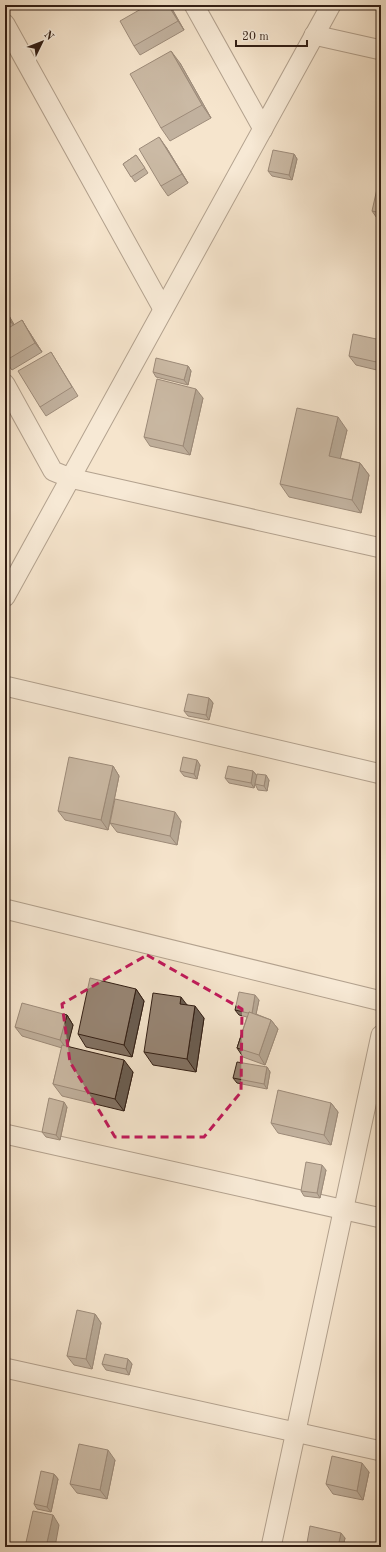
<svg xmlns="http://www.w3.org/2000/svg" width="386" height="1552" viewBox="0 0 386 1552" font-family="'Old Standard TT',serif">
<rect width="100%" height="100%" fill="#f5e5cd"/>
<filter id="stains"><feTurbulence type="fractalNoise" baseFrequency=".005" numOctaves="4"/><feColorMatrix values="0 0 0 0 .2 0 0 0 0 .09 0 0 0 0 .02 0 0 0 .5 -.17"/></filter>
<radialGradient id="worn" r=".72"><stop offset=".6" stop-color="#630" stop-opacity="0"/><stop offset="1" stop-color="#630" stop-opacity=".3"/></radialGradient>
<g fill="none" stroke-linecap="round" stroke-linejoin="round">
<defs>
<g id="street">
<path d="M194,5L263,129"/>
<path d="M5,24L163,309"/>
<path d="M314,35L381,50"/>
<path d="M5,384L53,471L70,478L381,548"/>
<path d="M5,597L331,5"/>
<path d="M5,686L381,774"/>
<path d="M5,909L381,1001"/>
<path d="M5,1134L381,1218"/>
<path d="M5,1368L381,1451"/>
<path d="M271,1547L381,1035"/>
</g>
</defs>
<use href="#street" stroke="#635042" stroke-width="21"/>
<use href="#street" stroke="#f8eede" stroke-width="19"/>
</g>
<g fill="#827264" stroke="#321e14">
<path d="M170,5L184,30L140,55L134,46Z"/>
<path d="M180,63L211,118L170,141L161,128Z"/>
<path d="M166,147L188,183L168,196L161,186Z"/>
<path d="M294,154L297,159L292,180L272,176L268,171Z"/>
<path d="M136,155L148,173L135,182L123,164Z"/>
<path d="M372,211L381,213V224Z"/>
<path d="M5,309L14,325L28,330L42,352L12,370L5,361Z"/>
<path d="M381,340V371L356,365L349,356Z"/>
<path d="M51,352L57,362L78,396L46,416L40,407Z"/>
<path d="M188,366L191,371L188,385L156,377L153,372Z"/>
<path d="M203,398L190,455L150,446L144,437Z"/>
<path d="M347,430L340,458L360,463L369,475L361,513L289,497L280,484Z"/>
<path d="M209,698L213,703L209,720L188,716L184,711Z"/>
<path d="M200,765L197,779L184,776L180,771Z"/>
<path d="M113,766L119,776L108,830L65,820L58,811Z"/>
<path d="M253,771L257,776L254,788L229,783L225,778Z"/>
<path d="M269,780L267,791L258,790L255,784Z"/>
<path d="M181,821L177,845L117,832L110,823Z"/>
<path d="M136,989L144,1001L132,1057L86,1047L78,1034Z"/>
<path d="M259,1000L256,1014L271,1020L278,1029L265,1065L243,1057L237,1048L247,1017L239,1015L235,1010Z"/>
<path d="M186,1004L204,1018L196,1072L153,1065L144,1052Z"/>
<path d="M67,1015L73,1025L67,1046L133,1072L124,1111L62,1096L53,1084L62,1048L22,1036L15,1027Z"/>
<path d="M267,1067L270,1072L267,1089L237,1083L233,1078Z"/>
<path d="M331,1103L338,1112L331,1145L278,1133L271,1123Z"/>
<path d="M67,1107L60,1140L46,1137L42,1132Z"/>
<path d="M326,1170L320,1198L304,1196L301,1191Z"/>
<path d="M95,1314L101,1323L92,1369L74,1365L67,1356Z"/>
<path d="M128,1359L132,1364L129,1375L106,1370L102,1364Z"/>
<path d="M115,1460L107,1499L77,1493L70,1484Z"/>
<path d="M369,1472L363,1500L333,1494L326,1484Z"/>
<path d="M54,1474L58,1479L51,1512L37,1509L34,1504Z"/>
<path d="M345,1538L343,1547H309L307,1543Z"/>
</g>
<g fill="#6a5d51" stroke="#321e14">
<path d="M168,5L170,6L184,30L178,21Z"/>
<path d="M171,51L180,63L211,118L202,105Z"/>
<path d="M159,137L166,147L188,183L182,174Z"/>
<path d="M294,154L297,159L292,180L289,175Z"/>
<path d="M5,309L18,331L11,322L5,311Z"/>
<path d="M22,320L28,330L42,352L35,343Z"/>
<path d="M188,366L191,371L188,385L184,380Z"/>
<path d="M196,389L203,398L190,455L183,446Z"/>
<path d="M338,417L347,430L338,468L329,456Z"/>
<path d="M360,463L369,475L361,513L352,500Z"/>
<path d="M209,698L213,703L209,720L206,715Z"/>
<path d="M197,760L200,765L197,779L194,774Z"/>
<path d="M113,766L119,776L108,830L101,820Z"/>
<path d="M253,771L257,776L254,788L251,783Z"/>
<path d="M266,775L269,780L267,791L264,786Z"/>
<path d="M175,812L181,821L177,845L170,836Z"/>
<path d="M136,989L144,1001L132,1057L124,1045Z"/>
<path d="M255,995L259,1000L255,1019L252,1014Z"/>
<path d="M181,997L190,1009L180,1004Z"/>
<path d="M195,1006L204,1018L196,1072L187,1059Z"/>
<path d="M67,1015L73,1025L67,1049L60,1040Z"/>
<path d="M271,1020L278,1029L265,1065L259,1055Z"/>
<path d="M124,1060L133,1072L124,1111L115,1099Z"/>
<path d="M267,1067L270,1072L267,1089L264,1084Z"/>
<path d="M64,1102L67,1107L60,1140L56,1135Z"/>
<path d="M331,1103L338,1112L331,1145L324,1135Z"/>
<path d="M322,1165L326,1170L320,1198L317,1193Z"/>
<path d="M95,1314L101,1323L92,1369L86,1359Z"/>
<path d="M128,1359L132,1364L129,1375L126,1369Z"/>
<path d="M108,1450L115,1460L107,1499L100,1490Z"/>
<path d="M362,1463L369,1472L363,1500L357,1491Z"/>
<path d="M54,1474L58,1479L51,1512L47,1507Z"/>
<path d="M53,1515L59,1525L55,1547H46Z"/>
<path d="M341,1533L345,1538L343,1547H338Z"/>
</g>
<g fill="#978574" stroke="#321e14">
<path d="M148,5H168L178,21L134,46L120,21Z"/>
<path d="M171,51L202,105L161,128L130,74Z"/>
<path d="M159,137L182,174L161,186L139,149Z"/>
<path d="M273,150L294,154L289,175L268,171Z"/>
<path d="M136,155L145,168L131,177L123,164Z"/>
<path d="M381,171V213L372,211Z"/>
<path d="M5,311L11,322L5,325Z"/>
<path d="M22,320L35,343L5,361V330Z"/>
<path d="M353,334L381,340V363L349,356Z"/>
<path d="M51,352L72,387L40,407L18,371Z"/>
<path d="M156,358L188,366L184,380L153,372Z"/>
<path d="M157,379L196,389L183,446L144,437Z"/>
<path d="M297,408L338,417L329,456L360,463L352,500L280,484Z"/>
<path d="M188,694L209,698L206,715L184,711Z"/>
<path d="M69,757L113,766L101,820L58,811Z"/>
<path d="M183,757L197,760L194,774L180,771Z"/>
<path d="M228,766L253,771L251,783L225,778Z"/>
<path d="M257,774L266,775L264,786L255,784Z"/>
<path d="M115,799L175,812L170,836L110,823Z"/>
<path d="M90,978L136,989L124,1045L78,1034Z"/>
<path d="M239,992L255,995L252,1013L249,1012L248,1013L235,1010Z"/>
<path d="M153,993L181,997L180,1004L195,1006L187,1059L144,1052Z"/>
<path d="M22,1003L67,1015L60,1040L15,1027Z"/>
<path d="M249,1012L271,1020L259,1055L237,1048Z"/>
<path d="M62,1045L124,1060L115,1099L53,1084Z"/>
<path d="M237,1062L267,1067L264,1084L233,1078Z"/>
<path d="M278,1090L331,1103L324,1135L271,1123Z"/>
<path d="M49,1098L64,1102L56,1135L42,1132Z"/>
<path d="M306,1162L322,1165L317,1193L301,1191Z"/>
<path d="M77,1310L95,1314L86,1359L67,1356Z"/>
<path d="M105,1354L128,1359L126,1369L102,1364Z"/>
<path d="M79,1444L108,1450L100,1490L70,1484Z"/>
<path d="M332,1456L362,1463L357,1491L326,1484Z"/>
<path d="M41,1471L54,1474L47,1507L34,1504Z"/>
<path d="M33,1511L53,1515L46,1547H25Z"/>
<path d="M310,1526L341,1533L338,1547H324L307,1543Z"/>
</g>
<path d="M0 0H386V1552H0ZM147,955L242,1009L241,1092L204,1137H115L70,1062L62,1004Z" fill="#f5e5cd" fill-opacity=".55" fill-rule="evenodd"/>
<path fill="none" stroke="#c2185b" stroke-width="3" stroke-dasharray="8 5" stroke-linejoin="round" d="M147,955L242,1009L241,1092L204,1137H115L70,1062L62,1004Z"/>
<rect width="386" height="1552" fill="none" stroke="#f5e5cd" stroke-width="20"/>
<rect x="6" y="6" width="374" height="1540" fill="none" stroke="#321e14" stroke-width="2"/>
<rect x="10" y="10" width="366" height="1532" fill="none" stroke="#321e14"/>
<g transform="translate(42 42) rotate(47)" stroke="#f8eede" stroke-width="3" paint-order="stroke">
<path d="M0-3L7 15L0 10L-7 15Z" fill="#321e14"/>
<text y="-6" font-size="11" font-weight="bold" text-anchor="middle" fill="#321e14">N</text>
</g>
<path d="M236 40v6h71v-6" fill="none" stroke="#321e14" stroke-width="2"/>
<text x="242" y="40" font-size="12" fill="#321e14" stroke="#f8eede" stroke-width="3" paint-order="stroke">20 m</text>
<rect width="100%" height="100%" filter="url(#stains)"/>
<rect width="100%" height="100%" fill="url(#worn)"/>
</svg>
